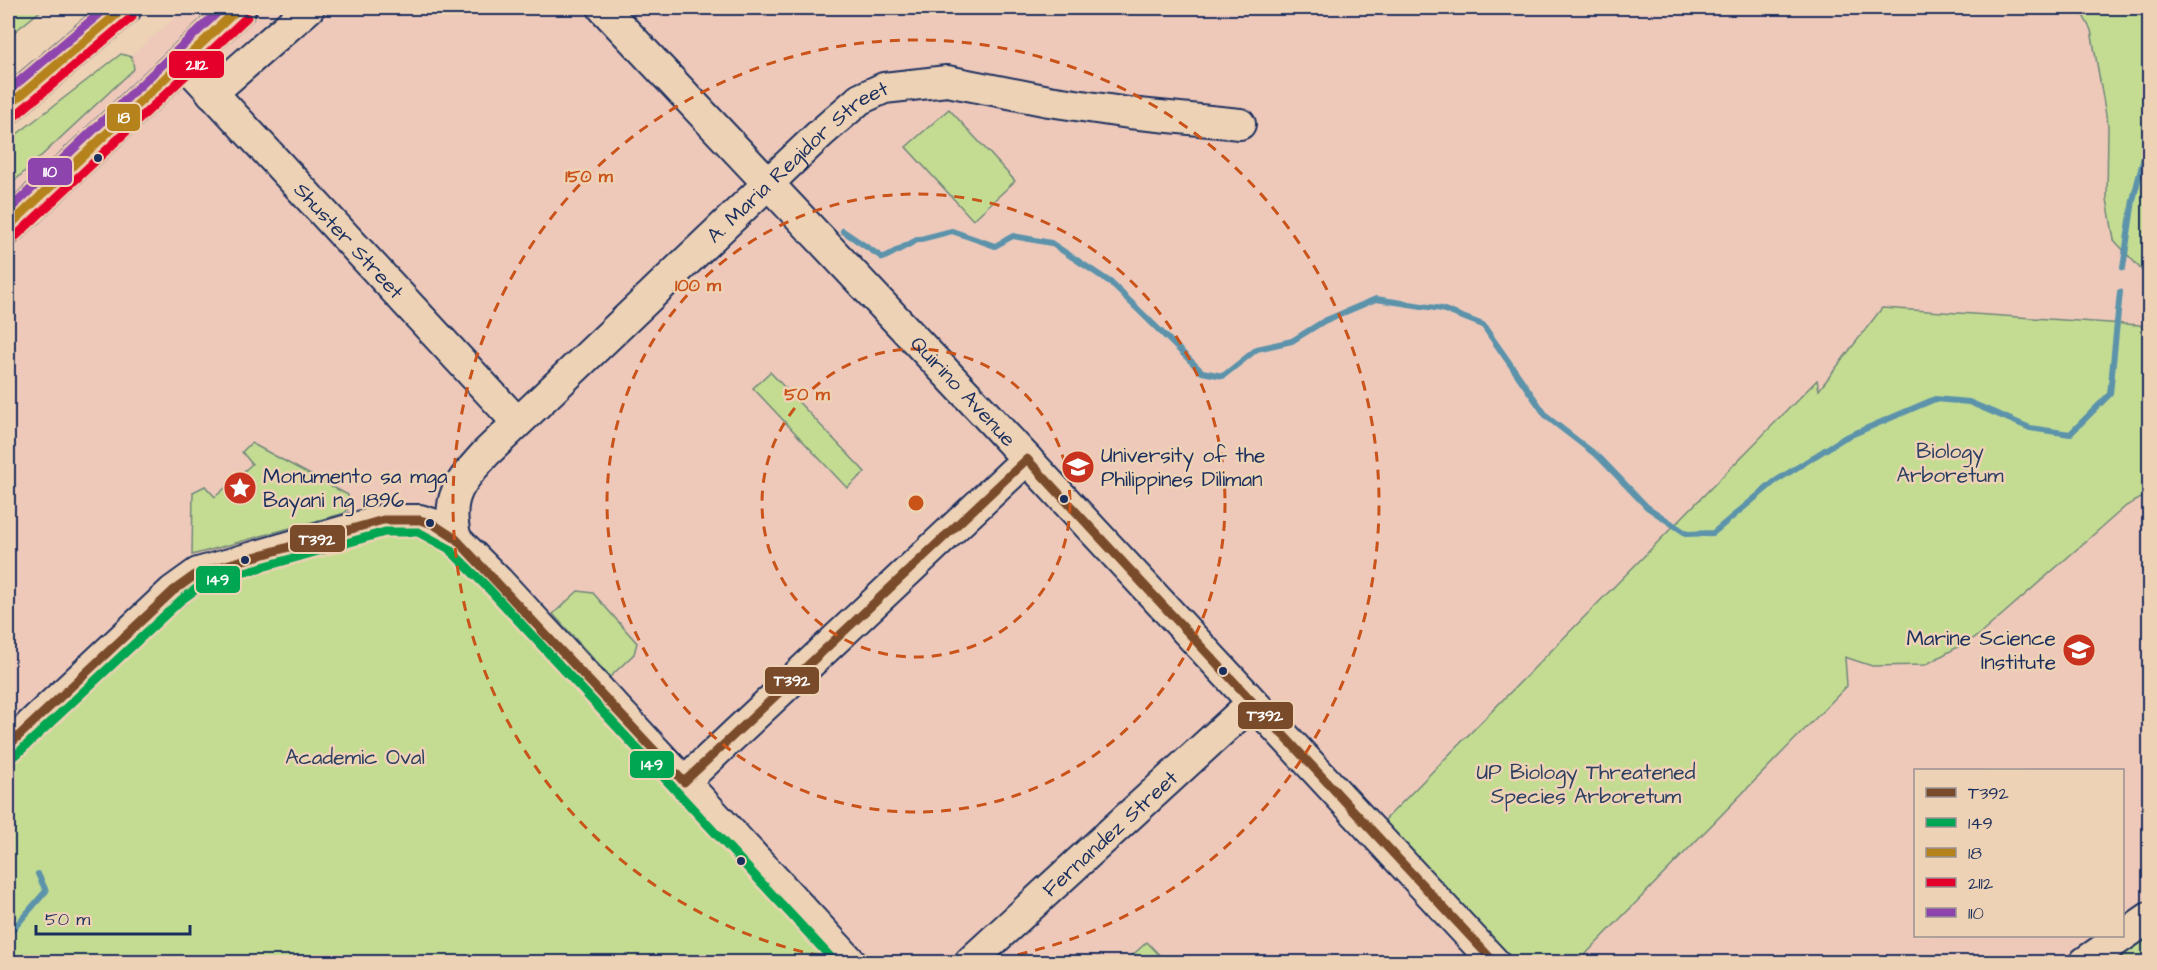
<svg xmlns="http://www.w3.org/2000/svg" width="2157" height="970" viewBox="0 0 2157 970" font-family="'Architects Daughter',sans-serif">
<rect width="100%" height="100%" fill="#eed2b5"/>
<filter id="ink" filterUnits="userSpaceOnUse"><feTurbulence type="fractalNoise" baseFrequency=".0167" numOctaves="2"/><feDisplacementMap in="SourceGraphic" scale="12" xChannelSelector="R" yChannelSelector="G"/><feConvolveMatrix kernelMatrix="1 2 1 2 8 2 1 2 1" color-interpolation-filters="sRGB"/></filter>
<g filter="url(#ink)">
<path fill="#eec9ba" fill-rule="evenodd" d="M186,8H2149V962H8V163ZM1916,770H2122V936H1916Z"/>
<g fill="#c4dc92" stroke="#708678" stroke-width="1.5">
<path d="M8,8H44L8,37Z"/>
<path d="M2079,8H2149V278L2114,240L2107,199L2108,126L2091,30Z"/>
<path d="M121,54L132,57L134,69L8,187V141Z"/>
<path d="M949,109L1015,181L973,220L906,147Z"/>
<path d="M1882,308L2140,325L2149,335V494L2126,506L1978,636L1925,665L1872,666L1845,657L1847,686L1578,962H1513L1378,827L1817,380L1819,390Z"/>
<path d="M770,372L865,472L847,488L753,388Z"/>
<path d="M251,443L348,495L349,507L345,513L192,555L193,492L205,486L215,497L252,464L242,452Z"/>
<path d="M400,533L433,544L452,556L829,962H8V765L170,617L199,594L224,581L375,534Z"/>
<path d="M578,591L593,593L637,643L634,654L610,677L553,614Z"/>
<path d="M2149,928V962H2102Z"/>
<path d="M1147,942L1166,962H1125Z"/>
</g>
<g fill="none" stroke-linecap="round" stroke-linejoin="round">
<g stroke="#5b93ab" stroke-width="6">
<path d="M843,231L883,258L917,240L952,231L995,246L1013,236L1051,243L1110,282L1202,372L1223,376L1257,349L1292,341L1324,321L1376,299L1442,309L1483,325L1547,417L1600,458L1647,507L1687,534L1713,533L1774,482L1844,438L1935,399L1969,402L2030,428L2070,434L2110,394L2120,292"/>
<path d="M2123,268L2133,200L2150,134"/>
<path d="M8,935L46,891L38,874"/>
</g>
<defs>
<g id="minor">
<path id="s1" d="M603,8L986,415L1494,962"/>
<path id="s2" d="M182,60L517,422"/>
<path d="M212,93L309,8"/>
<path id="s3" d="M456,539C445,498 459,483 486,453L821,133L860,99L884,88L947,81L1049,101L1129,113L1240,124"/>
<path d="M8,746L173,591L198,573L383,520H420L433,524L456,539L498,581L851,962"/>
<path d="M684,782L1027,459"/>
<path id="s4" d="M970,962L1252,703"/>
<path d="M2085,962L2150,917"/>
</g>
<g id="major">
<path d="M8,106L124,8"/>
<path d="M8,227L239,8"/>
</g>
</defs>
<use href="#minor" stroke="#1b2f5e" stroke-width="34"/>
<use href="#major" stroke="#1b2f5e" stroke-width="38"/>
<use href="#minor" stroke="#eed2b5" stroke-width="30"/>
<use href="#major" stroke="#eed2b5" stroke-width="33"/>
<defs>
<path id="bus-1" d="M8,746L173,591L198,573L383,520H420L433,524L456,539L684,782L1027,459L1494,962"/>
<path id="bus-2" d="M16,755L181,600L203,584L385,532H418L448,548L489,589L835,962"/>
<g id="bus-3">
<path d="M8,106L124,8"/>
<path d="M8,227L239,8"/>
</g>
<g id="bus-4">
<path d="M16,115L132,17"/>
<path d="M16,236L247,17"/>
</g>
<g id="bus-5">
<path d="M8,91L106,8"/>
<path d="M8,211L222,8"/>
</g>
</defs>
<use href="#bus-1" stroke="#eed2b5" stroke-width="14"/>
<use href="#bus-2" stroke="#eed2b5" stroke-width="14"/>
<use href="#bus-3" stroke="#eed2b5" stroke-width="14"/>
<use href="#bus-4" stroke="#eed2b5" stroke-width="14"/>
<use href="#bus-5" stroke="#eed2b5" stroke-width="14"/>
<use href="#bus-1" stroke="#7a4b2a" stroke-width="9"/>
<use href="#bus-2" stroke="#00a651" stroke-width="9"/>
<use href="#bus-3" stroke="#b5821c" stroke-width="9"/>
<use href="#bus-4" stroke="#e4002b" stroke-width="9"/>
<use href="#bus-5" stroke="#8e44ad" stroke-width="9"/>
</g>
</g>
<g fill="none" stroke="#c95318" stroke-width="3" stroke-dasharray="10 8">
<circle cx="916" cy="503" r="154"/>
<circle cx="916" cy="503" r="309"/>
<path d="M856 962A463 463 0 1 1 976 962"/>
</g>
<defs>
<symbol id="university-disc" viewBox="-11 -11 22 22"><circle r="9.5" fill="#c8321e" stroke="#eed2b5"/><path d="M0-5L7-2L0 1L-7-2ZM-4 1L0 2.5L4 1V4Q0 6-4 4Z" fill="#fff"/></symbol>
<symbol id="sight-disc" viewBox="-11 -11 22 22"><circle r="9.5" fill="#c8321e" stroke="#eed2b5"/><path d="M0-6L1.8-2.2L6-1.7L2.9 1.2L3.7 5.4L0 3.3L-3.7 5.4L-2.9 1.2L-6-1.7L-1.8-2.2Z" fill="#fff"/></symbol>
</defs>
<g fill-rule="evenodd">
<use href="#university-disc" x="1059" y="448" width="38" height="38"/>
<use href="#sight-disc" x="221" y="469" width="38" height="38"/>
<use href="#university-disc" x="2060" y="631" width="38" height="38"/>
</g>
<g fill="#1b2f5e" stroke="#eed2b5" stroke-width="2">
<circle cx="98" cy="158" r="5"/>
<circle cx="1064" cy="499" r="5"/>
<circle cx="430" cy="523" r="5"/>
<circle cx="245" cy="560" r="5"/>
<circle cx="1223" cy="671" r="5"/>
<circle cx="741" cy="861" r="5"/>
</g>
<g text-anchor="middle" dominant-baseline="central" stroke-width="5" stroke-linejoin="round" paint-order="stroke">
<g font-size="21" fill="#1b2f5e" stroke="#eed2b5">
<text stroke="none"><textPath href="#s3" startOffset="524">A. Maria Regidor Street</textPath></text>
<text stroke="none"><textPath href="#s2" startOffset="246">Shuster Street</textPath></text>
<text stroke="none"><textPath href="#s1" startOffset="526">Quirino Avenue</textPath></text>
<text stroke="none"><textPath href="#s4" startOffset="190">Fernandez Street</textPath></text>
</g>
<g font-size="21" fill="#2c4063" stroke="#eed2b5">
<text x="1950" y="451">Biology<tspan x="1950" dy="24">Arboretum</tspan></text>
<text x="355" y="757">Academic Oval</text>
<text x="1586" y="772">UP Biology Threatened<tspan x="1586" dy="24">Species Arboretum</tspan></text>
</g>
<g font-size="21" fill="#1b2f5e" stroke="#eed2b5" text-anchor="start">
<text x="1101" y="455">University of the<tspan x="1101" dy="24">Philippines Diliman</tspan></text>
<text x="263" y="476">Monumento sa mga<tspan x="263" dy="24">Bayani ng 1896</tspan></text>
<text x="2056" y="638" text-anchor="end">Marine Science<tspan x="2056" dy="24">Institute</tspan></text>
</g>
</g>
<circle cx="916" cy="503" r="9" fill="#c95318" stroke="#eed2b5" stroke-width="3"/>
<g font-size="18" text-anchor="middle" font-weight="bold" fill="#c95318" stroke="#eed2b5" stroke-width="5" stroke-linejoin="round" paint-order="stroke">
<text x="589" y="182">150 m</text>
<text x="698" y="291">100 m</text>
<text x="807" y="400">50 m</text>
</g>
<g stroke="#eed2b5" stroke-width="2">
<rect x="168" y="50" width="57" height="29" rx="6" fill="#e4002b"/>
<rect x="106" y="103" width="35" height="29" rx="6" fill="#b5821c"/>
<rect x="27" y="157" width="46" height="29" rx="6" fill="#8e44ad"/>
<rect x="289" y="524" width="57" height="29" rx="6" fill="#7a4b2a"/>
<rect x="195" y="565" width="46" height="29" rx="6" fill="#00a651"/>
<rect x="764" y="666" width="56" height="29" rx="6" fill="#7a4b2a"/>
<rect x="1237" y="701" width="57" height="29" rx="6" fill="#7a4b2a"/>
<rect x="629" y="750" width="46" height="29" rx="6" fill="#00a651"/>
</g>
<g font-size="16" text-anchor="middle" font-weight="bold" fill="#fff">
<text x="197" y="70">2112</text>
<text x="124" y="123">18</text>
<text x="50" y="177">110</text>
<text x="317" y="545">T392</text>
<text x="218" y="585">149</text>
<text x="792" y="686">T392</text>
<text x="1265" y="721">T392</text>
<text x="652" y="770">149</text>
</g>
<rect width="2157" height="970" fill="none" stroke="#eed2b5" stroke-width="30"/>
<rect x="15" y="15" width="2127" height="940" fill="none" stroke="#1b2f5e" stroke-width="2" filter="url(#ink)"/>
<rect x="1914" y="769" width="210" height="168" fill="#eed2b5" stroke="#9a9192" stroke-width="1.5"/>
<rect x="1926" y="788" width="30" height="9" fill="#7a4b2a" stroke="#9a9192" stroke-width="1.5"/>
<text x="1968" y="799" font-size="18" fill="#1b2f5e">T392</text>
<rect x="1926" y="818" width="30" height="9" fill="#00a651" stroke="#9a9192" stroke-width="1.5"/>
<text x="1968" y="829" font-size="18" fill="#1b2f5e">149</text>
<rect x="1926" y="848" width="30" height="9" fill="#b5821c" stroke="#9a9192" stroke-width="1.5"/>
<text x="1968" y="859" font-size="18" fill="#1b2f5e">18</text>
<rect x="1926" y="878" width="30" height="9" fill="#e4002b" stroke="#9a9192" stroke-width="1.5"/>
<text x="1968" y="889" font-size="18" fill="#1b2f5e">2112</text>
<rect x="1926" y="908" width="30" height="9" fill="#8e44ad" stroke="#9a9192" stroke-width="1.5"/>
<text x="1968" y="919" font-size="18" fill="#1b2f5e">110</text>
<path d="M36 925v9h154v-9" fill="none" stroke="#1b2f5e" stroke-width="3"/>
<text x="45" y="925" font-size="18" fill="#1b2f5e" stroke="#eed2b5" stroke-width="4.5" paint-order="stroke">50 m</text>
</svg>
